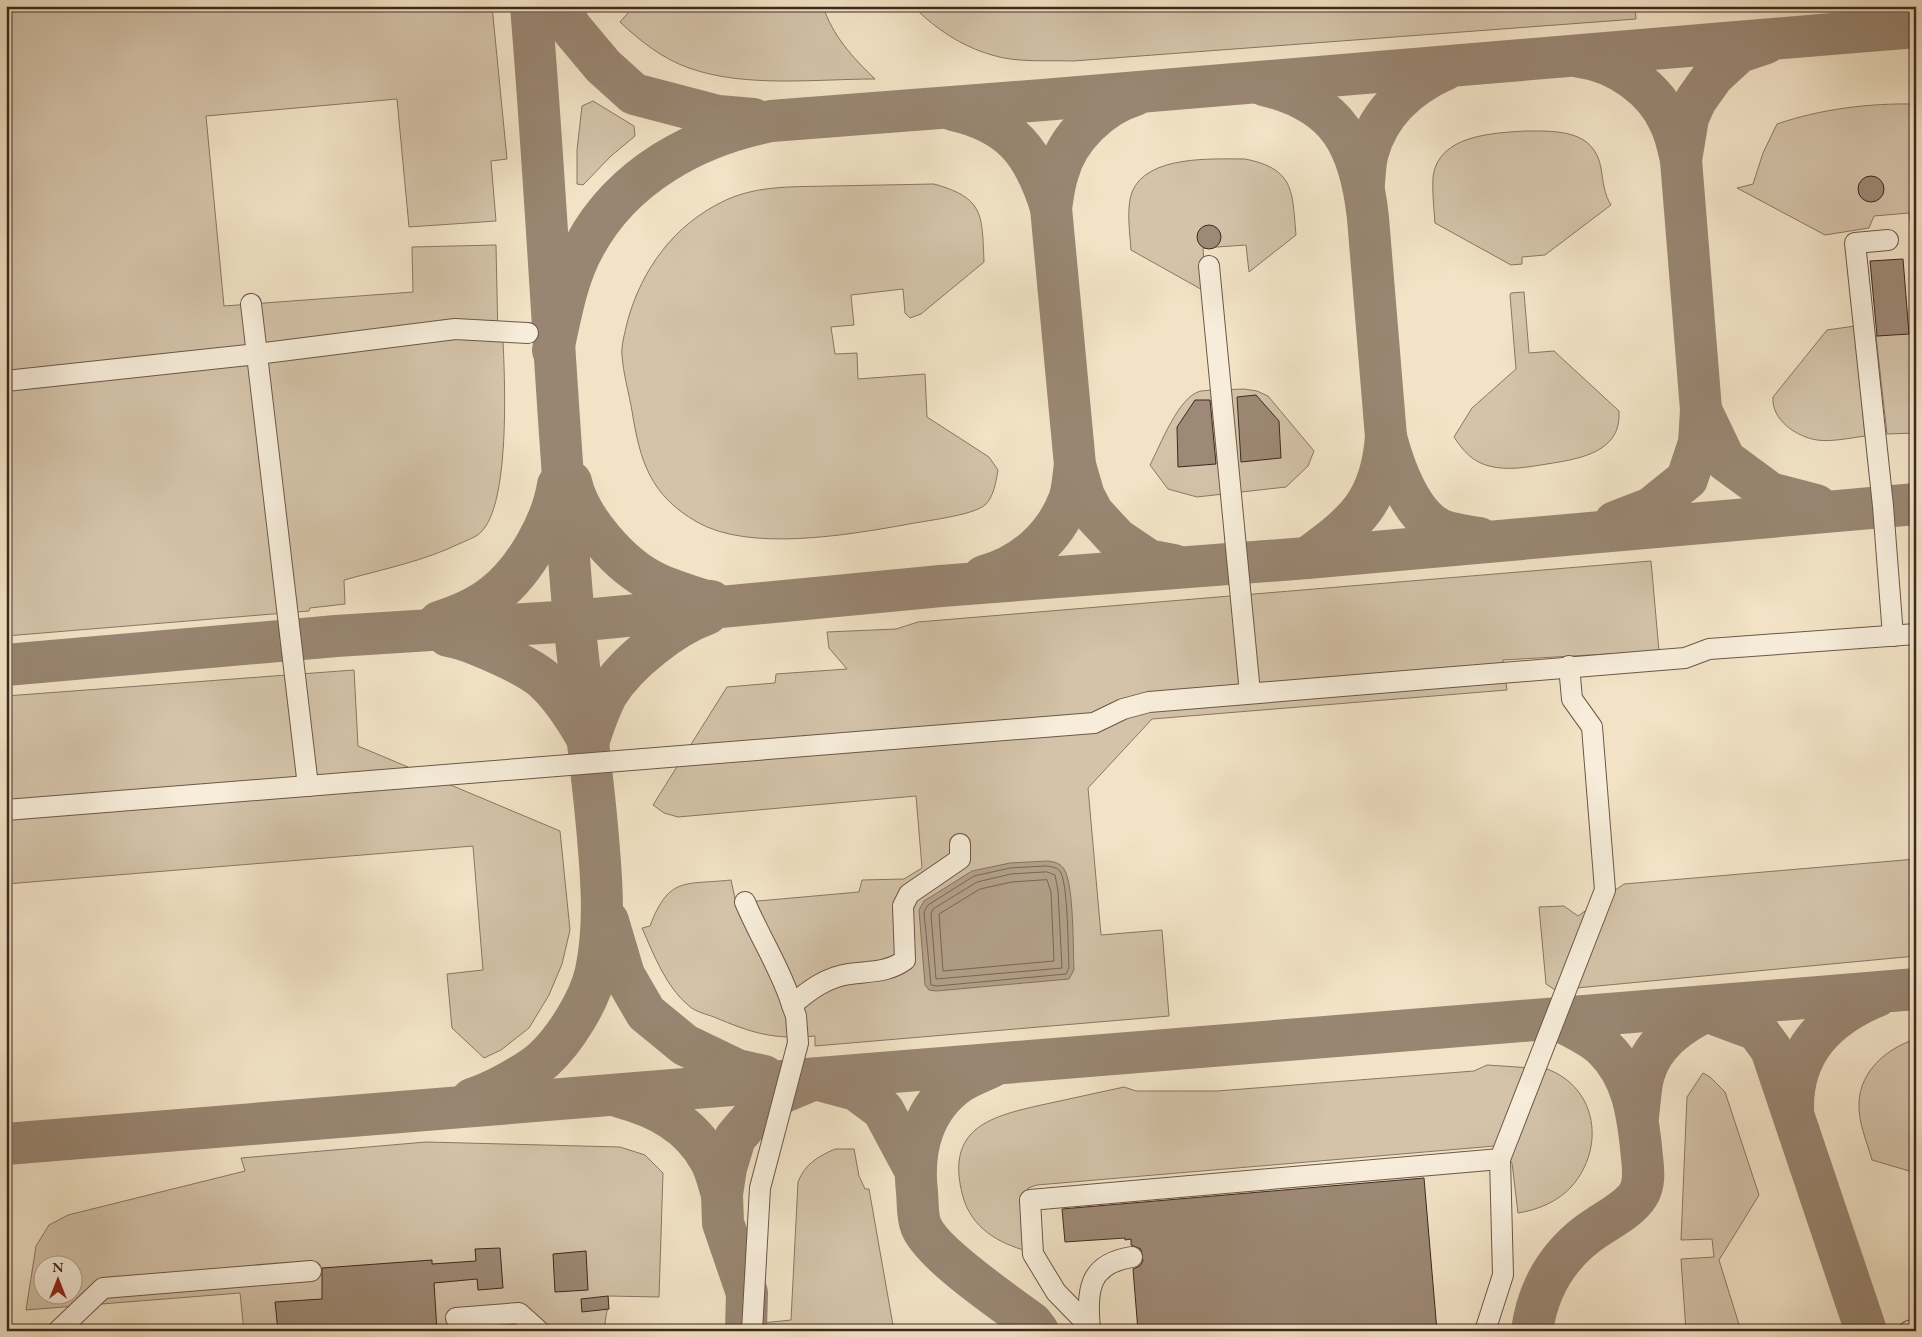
<svg xmlns="http://www.w3.org/2000/svg" width="1922" height="1337" viewBox="0 0 1922 1337" font-family="'EB Garamond',serif">
<rect width="100%" height="100%" fill="#f2e3c6"/>
<filter id="stains"><feTurbulence type="fractalNoise" baseFrequency=".004" numOctaves="4"/><feColorMatrix values="0 0 0 0 .2 0 0 0 0 .09 0 0 0 0 .02 0 0 0 .5 -.17"/></filter>
<radialGradient id="worn" r=".72"><stop offset=".6" stop-color="#630" stop-opacity="0"/><stop offset="1" stop-color="#630" stop-opacity=".3"/></radialGradient>
<g fill="#d4c3a9" stroke="#8a7664" fill-rule="evenodd">
<path d="M6,6H492L507,159L491,161L496,221L409,227L397,99L206,116L224,306L413,292L412,247L496,245L498,340L503,341C505,382 510,504 481,532C477,537 467,540 461,543C424,561 384,569 344,580L345,604L310,608L309,611L6,636Z"/>
<path d="M634,6H823C832,35 853,58 875,79C816,79 745,88 689,68C663,59 640,41 620,22Z"/>
<path d="M913,6H1635L1636,19L1073,61C1047,60 1017,63 992,55C963,47 934,28 913,6Z"/>
<path d="M593,101L634,126L635,136L611,156L583,185L577,184V150L582,106Z"/>
<path d="M1916,104V226H1911L1909,213L1874,216L1869,228L1825,235L1737,188L1753,184L1763,153L1777,124C1821,109 1869,103 1916,104Z"/>
<path d="M1525,131C1556,131 1594,129 1601,168C1603,181 1604,194 1611,205L1545,255L1522,257V264L1511,265L1435,223C1434,208 1432,192 1433,177C1438,135 1493,133 1525,131Z"/>
<path d="M1245,159C1295,169 1292,191 1296,235L1249,272L1246,245L1203,248L1206,292L1131,250C1130,233 1126,209 1132,192C1147,155 1212,159 1245,159Z"/>
<path d="M934,184C984,198 982,214 984,262L921,314L910,318L905,313L903,289L851,295L854,325L831,327L835,354L857,353L858,379L925,374L927,417L989,457L998,470C996,481 994,497 985,505C972,516 922,521 904,525C847,535 749,552 697,522C650,495 640,461 632,411C629,393 623,373 622,355C621,345 625,333 627,323C641,270 674,224 726,200C759,185 795,187 831,186C865,185 900,185 934,184Z"/>
<path d="M1524,292L1529,353L1554,351L1619,411C1622,453 1578,459 1547,464C1528,467 1508,471 1489,466C1473,462 1463,451 1454,437L1472,408L1516,369L1510,295L1511,293Z"/>
<path d="M1855,326L1865,436C1850,438 1832,442 1817,440C1797,437 1771,420 1773,397L1827,330Z"/>
<path d="M1916,331V433L1887,434L1876,336Z"/>
<path d="M1244,389L1257,391L1268,396L1314,451L1308,466L1286,487L1197,497L1168,489L1150,465C1160,446 1179,395 1201,391C1215,389 1230,390 1244,389Z"/>
<path d="M1651,561L1659,651L1503,660L1507,690L1152,719L1088,788L1101,935L1162,930L1169,1016L815,1046V1036C773,1040 752,1033 714,1017C706,1014 696,1012 689,1006C666,987 654,955 642,928L650,926C669,876 684,885 731,880L736,903L859,892L862,880L904,879L922,868L916,796L678,817L664,813L653,805L727,687L775,683L776,674L847,669L829,648L827,632L896,629L918,622Z"/>
<path d="M354,670L358,746L560,831L570,930L562,964L549,995L529,1028L501,1050L484,1058L452,1028L447,974L483,970L473,846L6,884V696Z"/>
<path d="M1916,859V956L1555,990L1546,984L1539,907L1564,906L1578,916L1624,884Z"/>
<path d="M1916,1039V1173L1872,1160C1867,1142 1858,1122 1859,1103C1860,1071 1887,1048 1916,1039Z"/>
<path d="M1487,1065L1547,1069C1598,1088 1605,1148 1572,1186C1558,1202 1537,1210 1518,1213L1512,1163L1495,1146L1037,1185L1028,1188L1023,1198L1027,1251C998,1243 972,1228 963,1197C944,1127 991,1116 1046,1104C1072,1098 1098,1093 1124,1087L1136,1091H1217L1474,1071Z"/>
<path d="M1703,1073L1710,1077L1725,1092L1759,1195L1719,1260L1741,1331H1686L1681,1259L1714,1257L1712,1239L1681,1240L1687,1097Z"/>
<path d="M426,1142L620,1147L645,1155L663,1173L659,1297L608,1296C609,1309 604,1318 605,1331H244L240,1293L26,1310L36,1246L49,1225L68,1215L245,1171L241,1158ZM42,1264H72V1294H42Z"/>
<path d="M835,1149H854L859,1176L865,1189H869L894,1331H762V1323L791,1320L798,1182C805,1164 817,1157 835,1149Z"/>
</g>
<path fill="#b5a38d" stroke="#867261" d="M1048,861C1055,862 1060,863 1064,869C1074,884 1073,950 1074,970L1069,979L936,991L929,990L925,985L919,910L924,901L972,871L1010,863Z"/>
<g fill="none" stroke-linecap="round" stroke-linejoin="round">
<g stroke="#7a6656" stroke-width="1">
<path d="M1047,866C1052,867 1058,867 1061,873C1068,888 1068,948 1069,968L1066,974L937,986L931,985L924,912L928,905L974,876L1010,868Z"/>
<path d="M1047,872L1055,875L1058,891L1062,968L936,979L931,914L933,909L977,882L1011,874Z"/>
<path d="M1047,880L1051,892L1054,961L943,971L939,914L980,889L1012,882Z"/>
</g>
<g stroke="#998672" stroke-width="42">
<path d="M557,6L572,29L603,66L634,94L718,116L753,119"/>
<path d="M1580,57C1617,62 1655,88 1670,123C1676,135 1678,147 1681,160L1701,410L1699,443L1687,479L1651,508L1615,522"/>
<path d="M1264,85C1339,103 1360,145 1368,218L1386,437C1381,501 1357,522 1307,558"/>
<path d="M953,110C1012,123 1034,153 1051,208L1075,465L1084,496L1093,513L1117,539L1148,560L1174,565"/>
<path d="M1681,160L1688,118L1696,100L1713,76L1739,52L1766,43"/>
<path d="M1364,183C1365,173 1365,162 1368,152C1379,112 1410,85 1446,69"/>
<path d="M1051,208C1053,196 1054,184 1058,173C1067,138 1101,105 1135,95"/>
<path d="M553,350C561,314 567,277 585,245C623,175 696,136 771,121L1043,100L1916,27"/>
<path d="M1701,410L1725,460L1770,493L1816,505"/>
<path d="M1386,437C1394,468 1412,519 1444,531C1455,535 1468,536 1479,538"/>
<path d="M571,482C579,519 621,567 656,583C671,590 687,595 703,600L711,601"/>
<path d="M984,576C1023,566 1055,537 1069,500C1073,489 1073,476 1075,465"/>
<path d="M439,622C458,616 479,607 494,595C525,571 552,523 558,485"/>
<path d="M448,636C469,639 527,665 543,679C561,695 575,717 587,738"/>
<path d="M6,665L336,636L574,621L941,586L1307,558L1916,504"/>
<path d="M589,740C594,724 599,709 607,694C627,662 673,626 707,614"/>
<path d="M608,921L624,975L646,1013L685,1045L737,1070L764,1076"/>
<path d="M1706,1011L1757,1030L1771,1049L1866,1331"/>
<path d="M991,1067C981,1072 969,1076 960,1082C923,1107 912,1150 917,1192C918,1202 917,1216 921,1226C932,1254 1005,1303 1032,1323L1038,1331"/>
<path d="M620,1097C657,1107 691,1124 710,1160C716,1170 718,1183 722,1194"/>
<path d="M472,1099C493,1092 527,1074 543,1060C565,1040 590,1000 596,971C605,927 602,883 598,838C592,765 581,693 574,619C556,415 548,211 531,6"/>
<path d="M1793,1109C1792,1052 1826,1017 1877,996"/>
<path d="M1638,1116C1640,1103 1640,1087 1644,1074C1653,1042 1682,1022 1711,1009"/>
<path d="M6,1144L1916,989"/>
<path d="M746,1331L747,1293L723,1223L722,1194L726,1168L735,1138L752,1118L777,1095L815,1079L856,1090L883,1110L914,1168"/>
<path d="M1532,1331C1538,1286 1561,1250 1599,1226C1611,1218 1630,1208 1638,1195C1647,1181 1642,1163 1641,1147C1637,1111 1632,1076 1605,1049C1593,1036 1572,1028 1557,1019"/>
</g>
</g>
<g fill="#9d8975" stroke="#40281e">
<circle cx="1871" cy="189" r="13"/>
<circle cx="1209" cy="237" r="12"/>
<path d="M1903,259L1909,334L1877,336L1870,261Z"/>
<path d="M1256,395L1279,421L1281,458L1241,462L1237,397Z"/>
<path d="M1195,400H1210L1216,464L1178,467L1177,427Z"/>
<path d="M1424,1178L1437,1331H1138L1133,1269L1140,1266L1143,1261L1141,1249L1131,1245V1239L1125,1240V1238L1065,1242L1062,1209Z"/>
<path d="M500,1248L503,1288L478,1290L477,1279L434,1283L437,1331H278L275,1302L322,1299V1268L432,1260V1264L476,1261L475,1249Z"/>
<path d="M586,1251L588,1290L555,1292L553,1254Z"/>
<path d="M608,1296L609,1309L582,1312L581,1299Z"/>
</g>
<g fill="none" stroke-linecap="round" stroke-linejoin="round">
<defs>
<g id="minor">
<path d="M1888,240L1855,243L1883,506L1893,636"/>
<path d="M1209,266L1250,693"/>
<path d="M251,304L308,786"/>
<path d="M6,381L257,354L455,329L528,333"/>
<path d="M6,810L1094,723L1123,709L1149,702L1685,658L1709,649L1916,634"/>
<path d="M745,902C760,938 781,969 792,1005"/>
<path d="M456,1318L519,1313L539,1331"/>
<path d="M1090,1327L1056,1292L1033,1254L1030,1200L1500,1159L1605,890L1592,727L1572,699L1569,666"/>
<path d="M58,1331L103,1288L311,1271"/>
<path d="M752,1331L760,1188L798,1043L796,1016L792,1005C809,990 827,977 849,974C870,971 887,973 905,960L903,906L909,894L960,859V844"/>
<path d="M1090,1331C1087,1291 1087,1264 1132,1257"/>
<path d="M1485,1331L1503,1275L1500,1159"/>
<path d="M1909,1331L1916,1329"/>
</g>
</defs>
<use href="#minor" stroke="#6c5748" stroke-width="22"/>
<use href="#minor" stroke="#f7edda" stroke-width="20"/>
</g>
<rect width="1922" height="1337" fill="none" stroke="#f2e3c6" stroke-width="25"/>
<rect x="8" y="8" width="1907" height="1322" fill="none" stroke="#40281e" stroke-width="2.5"/>
<rect x="12" y="12" width="1897" height="1312" fill="none" stroke="#40281e"/>
<g transform="translate(58 1280)"><circle r="24" fill="#f7edda" stroke="#ae9e8f"/>
<path d="M0-4L9 19L0 12L-9 19Z" fill="#8f2418"/>
<text y="-8" font-size="14" font-weight="bold" text-anchor="middle" fill="#40281e">N</text>
</g>
<rect width="100%" height="100%" filter="url(#stains)"/>
<rect width="100%" height="100%" fill="url(#worn)"/>
</svg>
